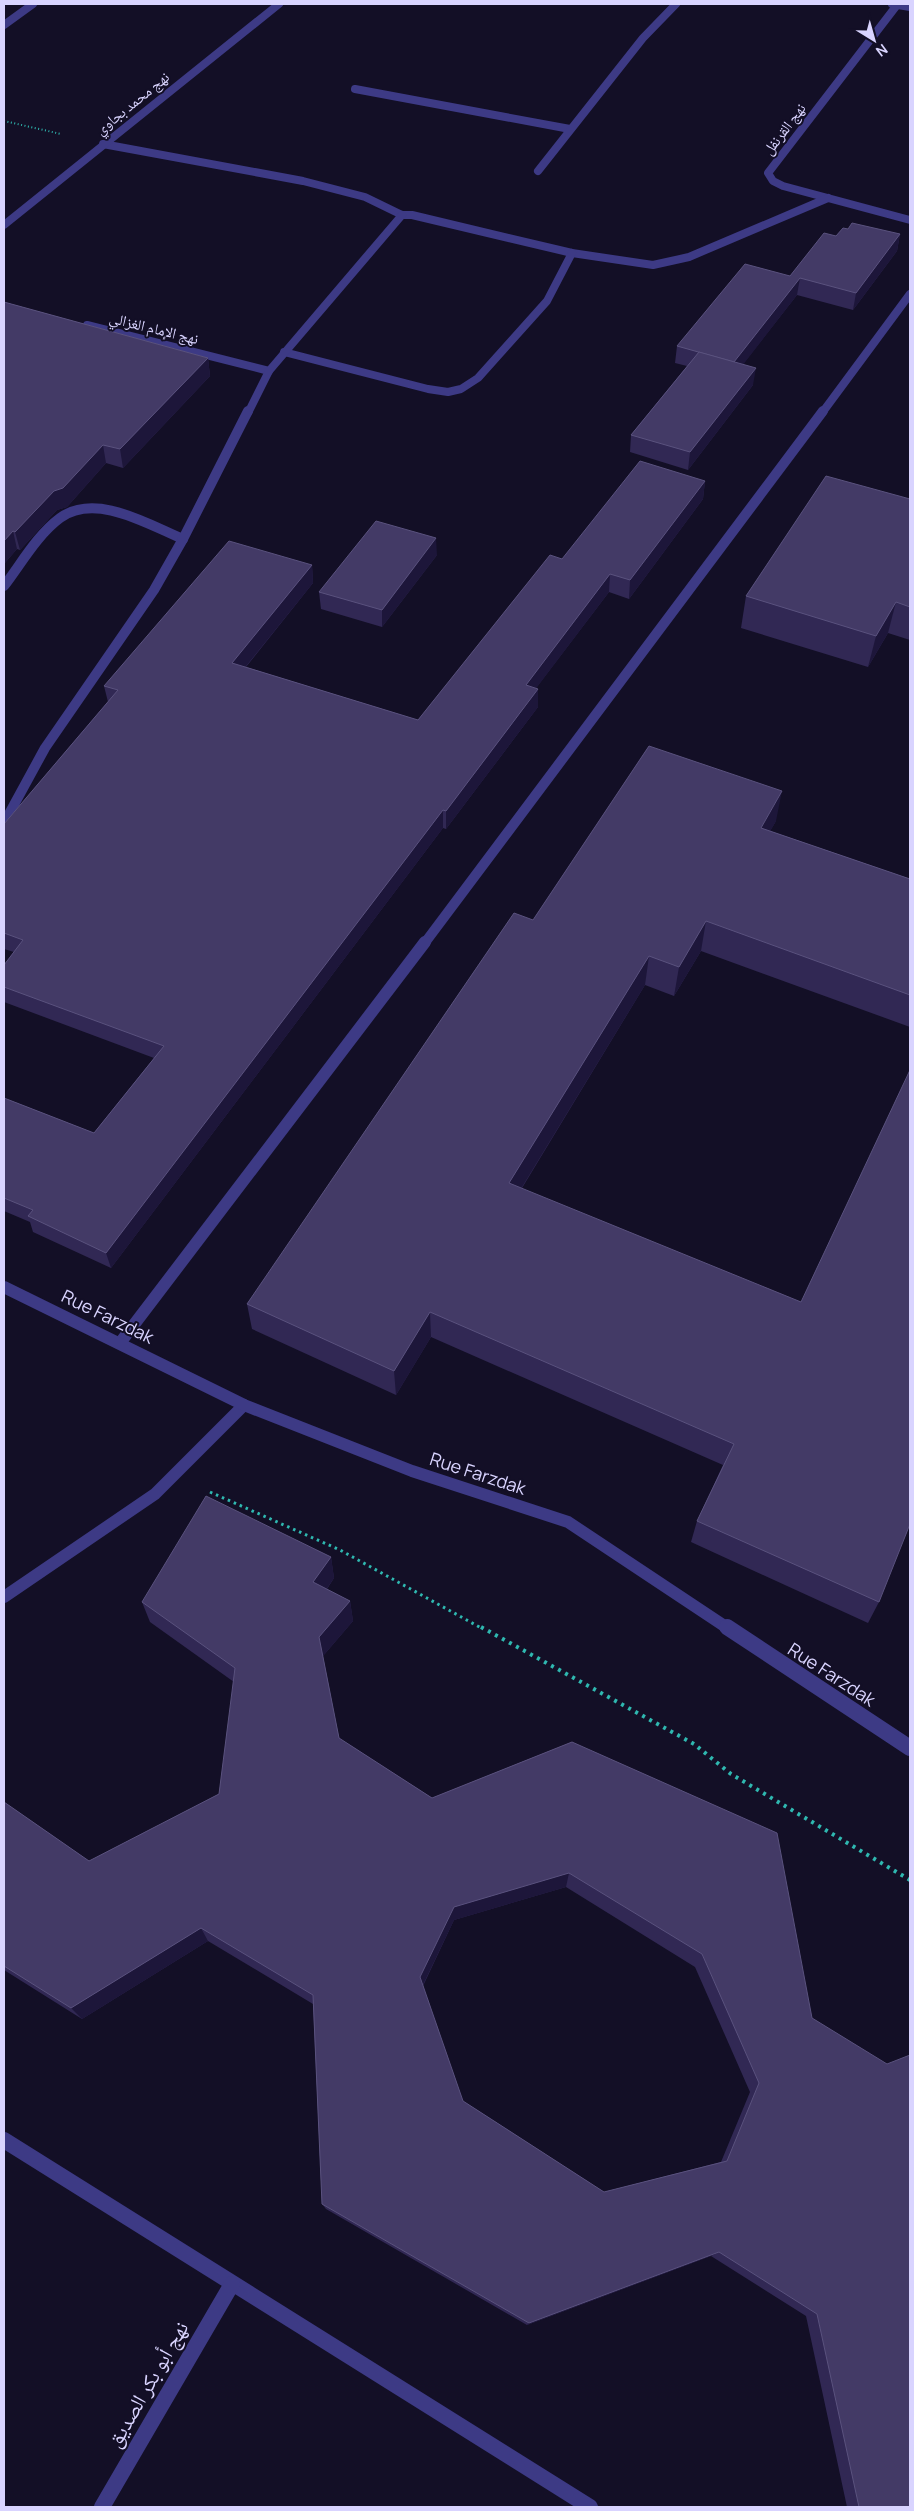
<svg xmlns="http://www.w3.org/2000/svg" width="914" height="2511" viewBox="0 0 914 2511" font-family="Manrope,'Noto Naskh Arabic',sans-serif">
<rect width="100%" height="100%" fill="#130f26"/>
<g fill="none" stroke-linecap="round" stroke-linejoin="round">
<path stroke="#2fb8b0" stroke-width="2" stroke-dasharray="1 2.5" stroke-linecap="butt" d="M4,121L61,134"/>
<path stroke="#2fb8b0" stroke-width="3" stroke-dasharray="2.5 4" stroke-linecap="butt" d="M210,1492L340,1550L483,1629"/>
<path stroke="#2fb8b0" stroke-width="4" stroke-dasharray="3 5" stroke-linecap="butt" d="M481,1627L694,1744L731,1774L910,1880"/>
<path stroke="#3d3a85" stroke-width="8" d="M822,413L910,294"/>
<path stroke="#3d3a85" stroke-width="10" d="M424,944L823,411"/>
<g stroke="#3d3a85" stroke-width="12">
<path d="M120,1343L425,942"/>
<path d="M4,1597L155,1494L244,1405"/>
</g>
<path stroke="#3d3a85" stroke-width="16" d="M4,2140L590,2507"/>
<g stroke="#3d3a85" stroke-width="8">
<path d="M892,4L910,7"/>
<path d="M897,5L768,173L773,181L783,186L910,220"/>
<path d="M4,25L33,4"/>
<path d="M355,89L570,129"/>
<path d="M103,144L303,181L365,197L402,215H412L572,253L653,265L689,257L828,198"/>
<path d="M538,171L643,38L676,4"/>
<path d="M4,225L279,4"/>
<path d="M87,325L269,371"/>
<path d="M284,352L428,389L448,392L461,389L478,378L547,301L572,253"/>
<path d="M248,413L269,371L402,215"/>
</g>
<g stroke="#3d3a85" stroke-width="10">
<path d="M4,586C21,564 37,535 60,518C96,492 149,525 183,539"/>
<path d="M4,823L45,748L154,590L183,539L248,411"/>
</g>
<path stroke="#3d3a85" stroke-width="12" d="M4,1287L244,1405L412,1471L568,1522L729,1629"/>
<g stroke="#3d3a85" stroke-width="16">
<path d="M727,1627L910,1748"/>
<path d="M102,2507L232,2284"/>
</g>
</g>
<g fill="#312854" fill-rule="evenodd">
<path d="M848,229L900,234L897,251L853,310L797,295L743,364L753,385L688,470L630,452L631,435L687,366L675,363L677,346L790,276L836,236Z"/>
<path d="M4,302L208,358L210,376L123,468L106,463L67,507L57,510L20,550L17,549L4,564Z"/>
<path d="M705,481L703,499L629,599L609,592L536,688L538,707L446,829L443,828L111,1268L33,1232L30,1222L4,1211V1098L94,1133L154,1058L4,1002V965L14,952L4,949V824L108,702L104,686L312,565L313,583L246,667L418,720L562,559Z"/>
<path d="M910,499V640L888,633L868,667L741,628L746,596Z"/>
<path d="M437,555L382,627L321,609L319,592Z"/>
<path d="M776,821L770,831L910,879V1027L701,951L674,996L645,985L522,1188L879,1602L868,1623L691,1542L697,1521L723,1465L431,1337L396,1395L252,1329L247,1304L533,920Z"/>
<path d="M331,1557L334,1578L327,1589L350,1601L353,1621L323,1656L339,1738L432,1798L572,1742L812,2018L910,2507H847L806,2316L711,2256L527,2325L326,2209L322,2204L313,2004L208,1941L82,2019L4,1970V1802L89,1861L219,1794L234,1682L150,1622L142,1602ZM566,1887L695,1967L750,2092L721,2162L604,2192L463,2101L423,1986L454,1920Z"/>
</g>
<g fill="#1d163a">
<path d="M900,234L897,251L853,310L856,293Z"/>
<path d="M800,278L797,295L732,379L734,362Z"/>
<path d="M208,358L210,376L123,468L120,449Z"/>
<path d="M756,368L753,385L688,470L690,452Z"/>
<path d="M103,445L106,463L67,507L57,510L20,550L15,532L54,491Z"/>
<path d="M705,481L703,499L629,599L630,580Z"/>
<path d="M13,531L17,549L4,564V541Z"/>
<path d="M436,538L437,555L382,627V610Z"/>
<path d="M312,565L313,583L234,681L232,663Z"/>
<path d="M610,574L609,592L525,703L526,685Z"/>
<path d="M896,602L888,633L868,667L876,636Z"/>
<path d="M538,689V707L446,829V811Z"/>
<path d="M782,791L776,821L755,858L761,828Z"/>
<path d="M443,810V828L111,1268L106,1253Z"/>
<path d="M706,921L701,951L674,996L679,967Z"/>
<path d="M649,956L645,985L508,1210L509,1183Z"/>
<path d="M430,1312L431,1337L396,1395L394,1371Z"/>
<path d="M331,1557L334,1578L317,1603L313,1582Z"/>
<path d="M350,1601L353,1621L323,1656L319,1637Z"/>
<path d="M569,1873L566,1887L454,1920L421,1989L420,1977L454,1907Z"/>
<path d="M201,1928L208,1941L82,2019L71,2008Z"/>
<path d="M719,2252L711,2256L527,2325L529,2323Z"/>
</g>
<g fill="#433a66" stroke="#5a527e" fill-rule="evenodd">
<path d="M852,223L900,234L856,293L800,278L734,362L677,346L745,264L790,276L824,233L836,236L843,228L848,229Z"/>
<path d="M4,302L208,358L120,449L103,445L63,488L54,491L15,532L13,531L4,541Z"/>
<path d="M699,352L756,368L690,452L631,435Z"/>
<path d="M640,461L705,481L630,580L610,574L526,685L538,689L446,811L443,810L106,1253L28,1216L33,1210L4,1198V1098L94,1133L164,1046L4,987V965L23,940L4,933V824L118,690L104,686L229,541L312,565L232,663L418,720L550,555L562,559Z"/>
<path d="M826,476L910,499V607L896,602L876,636L746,596Z"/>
<path d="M376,521L436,538L382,610L319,592Z"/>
<path d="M649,746L782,791L761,828L910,879V995L706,921L679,967L649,956L509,1183L801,1302L910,1070V1524L879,1602L697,1521L734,1444L430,1312L394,1371L247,1304L514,913L533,920Z"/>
<path d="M206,1496L331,1557L313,1582L350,1601L319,1637L339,1738L432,1798L572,1742L777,1833L812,2018L887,2064L910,2055V2507H859L817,2314L719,2252L529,2323L322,2204L313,1995L201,1928L71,2008L4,1966V1802L89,1861L219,1794L235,1668L142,1602ZM569,1873L702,1954L759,2083L727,2161L604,2192L463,2101L420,1977L454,1907Z"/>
</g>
<g text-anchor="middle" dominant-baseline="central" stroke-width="4" stroke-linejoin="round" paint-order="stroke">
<g font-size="15" fill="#d9d4ff" stroke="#130f26">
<text transform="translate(132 103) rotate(-39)">نهج محمد بجاوي</text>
<text transform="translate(784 129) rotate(-53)">نهج القرنفل</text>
<text transform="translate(154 328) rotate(14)">نهج الإمام الغزالي</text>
</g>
<g font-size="18" fill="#d9d4ff" stroke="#130f26">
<text transform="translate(108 1316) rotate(26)">Rue Farzdak</text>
<text transform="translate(478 1473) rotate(18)">Rue Farzdak</text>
<text transform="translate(832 1674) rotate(33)">Rue Farzdak</text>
</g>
<g font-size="21" fill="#d9d4ff" stroke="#130f26">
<text transform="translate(147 2384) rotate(-60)">نهج أبو بكر الصديق</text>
</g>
</g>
<rect width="914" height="2511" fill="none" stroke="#d9d4ff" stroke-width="10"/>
<g transform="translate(874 40) rotate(143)" stroke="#130f26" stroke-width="4" paint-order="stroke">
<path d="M0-4L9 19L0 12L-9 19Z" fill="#d9d4ff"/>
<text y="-8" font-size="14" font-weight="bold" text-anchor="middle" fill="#d9d4ff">N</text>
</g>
</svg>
